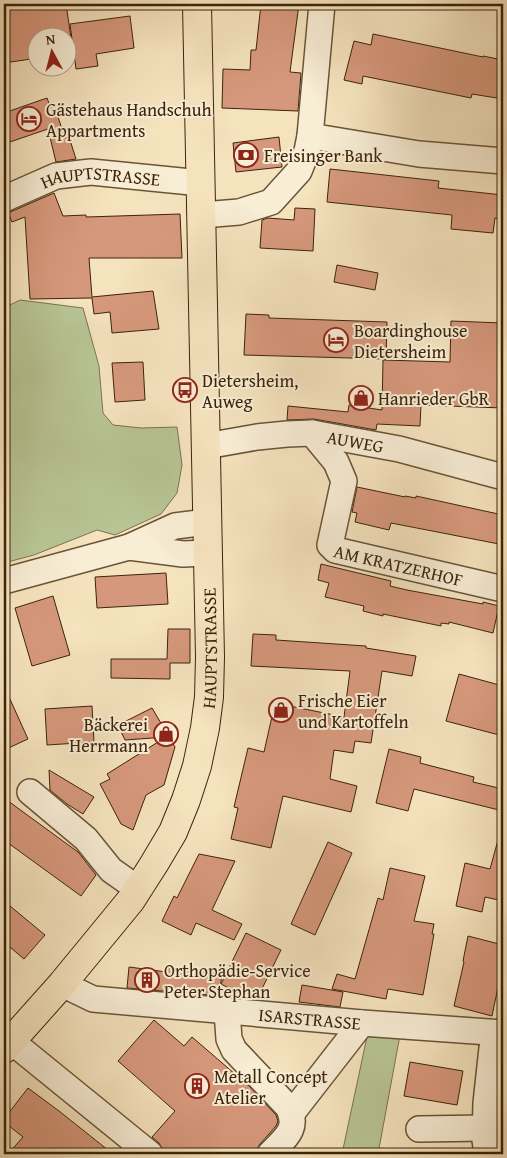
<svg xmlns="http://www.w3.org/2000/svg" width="507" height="1158" viewBox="0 0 507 1158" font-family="'Gentium Book Plus',serif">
<rect width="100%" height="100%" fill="#f5e3be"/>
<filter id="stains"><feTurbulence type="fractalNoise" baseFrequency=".004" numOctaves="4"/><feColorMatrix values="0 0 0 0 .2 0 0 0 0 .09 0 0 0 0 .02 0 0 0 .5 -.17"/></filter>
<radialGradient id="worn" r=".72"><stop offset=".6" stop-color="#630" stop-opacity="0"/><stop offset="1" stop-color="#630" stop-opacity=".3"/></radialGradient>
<g fill="#b8c494" stroke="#7a744f">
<path d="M20,300L83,308L99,366L103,413L113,425L141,428L177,427L182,465L177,493L161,514L115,535L97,530L34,555L4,563V308Z"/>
<path d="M368,1032L400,1035L378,1154H342Z"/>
</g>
<g fill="#d6987c" stroke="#3c240a">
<path d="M4,4H66L71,38H38V58L4,63Z"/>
<path d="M261,4H299L290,72L301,73L298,111L222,108L223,69L250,70L251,50H256Z"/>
<path d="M130,16L134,48L96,54L98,66L76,69L70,24Z"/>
<path d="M373,34L483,57V56L503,60V99L472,94L471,98L363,76L362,84L344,80L354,41L371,45Z"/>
<path d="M47,98L50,106L54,105L65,138L69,137L76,159L56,162L48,129L4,144V113Z"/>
<path d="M279,137L282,167L236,172L233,143Z"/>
<path d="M330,169L439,181L438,188L503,195V219L495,218L493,233L451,229L452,215L327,202Z"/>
<path d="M54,193L63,216L86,215V217L180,214L182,258H89L92,297L153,291L159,329L112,333L110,312L94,314L92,298L30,299L25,217L12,222L8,213Z"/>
<path d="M295,208L315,209L313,251L260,248L262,220L268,218L294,220Z"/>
<path d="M337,265L378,273L375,290L334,282Z"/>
<path d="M246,314L269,315V318L387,322L386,359L244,355Z"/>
<path d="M451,321L503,323V408L421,405L420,426L377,424L376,430L314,419L287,420L288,406L348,412L349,405L382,410L383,360L450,362Z"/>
<path d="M143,362L145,400L115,402L112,363Z"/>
<path d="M357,487L405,497V496L416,498V496L503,515V539L500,538L499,544L391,523L389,530L355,522L357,513L352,512Z"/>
<path d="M321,564L391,581L390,586L407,590L483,604V602L499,606L493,633L449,622V624L441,623V626L383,614V616L363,611L364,606L325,597L329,583L318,580Z"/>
<path d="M166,573L168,604L97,608L95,577Z"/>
<path d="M53,596L70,655L32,666L15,608Z"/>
<path d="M168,629H190V663H170V679L111,678V659H167Z"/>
<path d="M253,634L276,635V640L366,646V648L416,656L412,676L382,671L371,743L355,741L353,753L334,750L330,779L357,786L351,812L283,796L271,848L231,839L238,808L234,807L248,748L264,752L275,703L344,717L350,671L251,666Z"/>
<path d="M459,674L503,686V736L446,721Z"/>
<path d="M4,686L28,739L4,750Z"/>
<path d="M92,706L94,742L47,745L45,709Z"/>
<path d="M152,708L175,747L164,785L146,795L133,830L121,824L100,784L110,779L107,774L166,737L125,740L118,725Z"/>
<path d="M389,749L421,757L420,763L474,777L473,782L503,789V811L414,789L408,811L376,803Z"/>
<path d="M49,770L94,797L83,814L67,804L50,790Z"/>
<path d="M4,798L78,852L96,875L81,896L4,840Z"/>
<path d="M498,840L503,841V901L485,897L482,912L456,906L465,863L490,869Z"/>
<path d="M328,842L352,853L315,935L291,924Z"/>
<path d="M199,854L235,861L212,910L242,924L234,940L196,923L191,935L162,921L174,896L177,898Z"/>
<path d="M390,868L425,876L414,921L434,924L432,934H434L423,995L388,989L386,999L332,989L337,974L355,979L378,898L383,900Z"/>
<path d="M4,901L45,935L24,959L4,942Z"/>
<path d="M246,933L281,950L257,999H250L221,984Z"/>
<path d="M468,936L503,945V963L492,1016L454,1006L464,962L463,961Z"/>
<path d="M129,967L167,972V968L222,974L219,996L127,988Z"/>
<path d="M302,985L343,992L340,1007L299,1002Z"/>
<path d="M154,1020L184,1046L192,1037L250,1087L276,1115L278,1121L276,1126L260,1144L254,1154H165L159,1143L152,1137L175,1111L118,1061Z"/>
<path d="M410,1062L463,1071L457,1105L404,1096Z"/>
<path d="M28,1088L59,1111L113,1154H8L23,1137L4,1122V1119Z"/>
</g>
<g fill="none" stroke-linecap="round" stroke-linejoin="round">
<defs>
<g id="minor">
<path d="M310,136L419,154L503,161"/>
<path id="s1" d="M4,199L56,176L91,172L201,183"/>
<path d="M202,215L239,212L271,202L299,171L307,151L310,136L322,4"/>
<path id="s2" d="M312,433L336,462L344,481L330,545L335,550L503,589"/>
<path id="s3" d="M206,446L257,437L287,434L312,433L399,449L503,477"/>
<path d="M129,547L183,554L207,553"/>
<path d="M4,581L129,547L175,526L207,522"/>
<path d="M30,792L86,839L111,870L138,889"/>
<path id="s4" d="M62,984L93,999L362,1023L503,1033"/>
<path d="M227,1011L229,1039L234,1050L288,1107C300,1129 284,1139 270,1154"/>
<path d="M11,1041L150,1154"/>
<path d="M292,1113L362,1023"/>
<path d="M419,1129L485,1128"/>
<path d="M487,1154L485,1140L486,1103L492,1048L503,1034"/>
</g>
<g id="major">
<path id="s5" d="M4,1049L62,984L131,900L154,864L173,832L186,800L197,766L205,728L209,697L210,657L197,4"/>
</g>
</defs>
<use href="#minor" stroke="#6a5437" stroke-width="28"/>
<use href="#major" stroke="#3c240a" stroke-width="30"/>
<use href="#minor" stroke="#f8edd5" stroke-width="25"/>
<use href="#major" stroke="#f5e3be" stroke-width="28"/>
</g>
<defs>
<symbol id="hotel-ring" viewBox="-11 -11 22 22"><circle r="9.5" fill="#f8edd5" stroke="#8f2418" stroke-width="1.5"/><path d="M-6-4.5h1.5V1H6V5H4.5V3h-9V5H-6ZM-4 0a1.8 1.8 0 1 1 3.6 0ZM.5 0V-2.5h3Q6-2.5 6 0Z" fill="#8f2418"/></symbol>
<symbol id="bank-ring" viewBox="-11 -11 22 22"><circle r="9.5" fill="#f8edd5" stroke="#8f2418" stroke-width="1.5"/><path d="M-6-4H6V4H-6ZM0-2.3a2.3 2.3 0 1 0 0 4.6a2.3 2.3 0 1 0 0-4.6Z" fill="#8f2418"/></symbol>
<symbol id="bus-ring" viewBox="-11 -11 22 22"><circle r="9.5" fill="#f8edd5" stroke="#8f2418" stroke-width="1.5"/><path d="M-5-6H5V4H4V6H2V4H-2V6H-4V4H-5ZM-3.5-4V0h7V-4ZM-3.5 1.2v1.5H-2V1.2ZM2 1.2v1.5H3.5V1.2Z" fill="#8f2418"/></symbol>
<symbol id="shop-ring" viewBox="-11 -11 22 22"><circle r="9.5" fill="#f8edd5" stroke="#8f2418" stroke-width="1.5"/><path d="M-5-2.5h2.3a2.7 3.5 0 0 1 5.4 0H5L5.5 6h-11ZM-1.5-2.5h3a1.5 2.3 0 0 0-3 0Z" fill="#8f2418"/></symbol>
<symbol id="building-ring" viewBox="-11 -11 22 22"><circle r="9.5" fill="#f8edd5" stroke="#8f2418" stroke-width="1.5"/><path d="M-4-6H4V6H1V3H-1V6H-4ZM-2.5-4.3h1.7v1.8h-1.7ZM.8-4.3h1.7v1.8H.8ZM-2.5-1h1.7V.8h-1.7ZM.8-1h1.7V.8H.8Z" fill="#8f2418"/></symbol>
</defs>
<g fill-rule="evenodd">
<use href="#hotel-ring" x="15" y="105" width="28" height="28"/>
<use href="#bank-ring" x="232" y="141" width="28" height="28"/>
<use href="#hotel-ring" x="322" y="326" width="28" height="28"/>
<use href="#bus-ring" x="171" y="376" width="28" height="28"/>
<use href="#shop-ring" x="347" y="384" width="28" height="28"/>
<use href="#shop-ring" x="267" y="696" width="28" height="28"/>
<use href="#shop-ring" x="152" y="720" width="28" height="28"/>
<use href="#building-ring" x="133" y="966" width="28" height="28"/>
<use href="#building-ring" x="183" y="1072" width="28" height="28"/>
</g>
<g text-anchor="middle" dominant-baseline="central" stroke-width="4" stroke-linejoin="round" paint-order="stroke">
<g font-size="18" fill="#3c240a" stroke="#f8edd5" text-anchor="start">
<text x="46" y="109">Gästehaus Handschuh<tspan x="46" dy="21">Appartments</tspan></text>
<text x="264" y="155">Freisinger Bank</text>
<text x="354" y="330">Boardinghouse<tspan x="354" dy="21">Dietersheim</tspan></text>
<text x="202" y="380">Dietersheim,<tspan x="202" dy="21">Auweg</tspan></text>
<text x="378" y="398">Hanrieder GbR</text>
<text x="298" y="700">Frische Eier<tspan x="298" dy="21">und Kartoffeln</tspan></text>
<text x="148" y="724" text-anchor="end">Bäckerei<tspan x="148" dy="21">Herrmann</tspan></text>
<text x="164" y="970">Orthopädie-Service<tspan x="164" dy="21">Peter Stephan</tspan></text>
<text x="214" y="1076">Metall Concept<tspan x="214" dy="21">Atelier</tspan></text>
</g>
<g font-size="18" fill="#3c240a" stroke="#f8edd5">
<text stroke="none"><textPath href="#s1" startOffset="101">HAUPTSTRASSE</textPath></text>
<text stroke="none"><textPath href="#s3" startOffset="151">AUWEG</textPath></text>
<text stroke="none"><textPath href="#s2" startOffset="196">AM KRATZERHOF</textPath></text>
<text stroke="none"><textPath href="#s5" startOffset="465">HAUPTSTRASSE</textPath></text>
<text stroke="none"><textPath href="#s4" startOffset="252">ISARSTRASSE</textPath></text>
</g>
</g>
<rect width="507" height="1158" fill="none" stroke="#f5e3be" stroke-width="20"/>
<rect x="5" y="5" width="497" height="1148" fill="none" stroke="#3c240a" stroke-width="2.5"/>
<rect x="10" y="10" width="487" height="1138" fill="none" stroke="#3c240a"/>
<g transform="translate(52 52) rotate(353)"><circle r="24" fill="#f8edd5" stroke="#ad9d84"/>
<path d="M0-4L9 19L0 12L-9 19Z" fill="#8f2418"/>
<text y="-8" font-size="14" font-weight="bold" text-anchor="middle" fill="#3c240a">N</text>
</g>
<rect width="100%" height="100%" filter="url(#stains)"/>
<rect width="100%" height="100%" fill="url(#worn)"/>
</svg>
